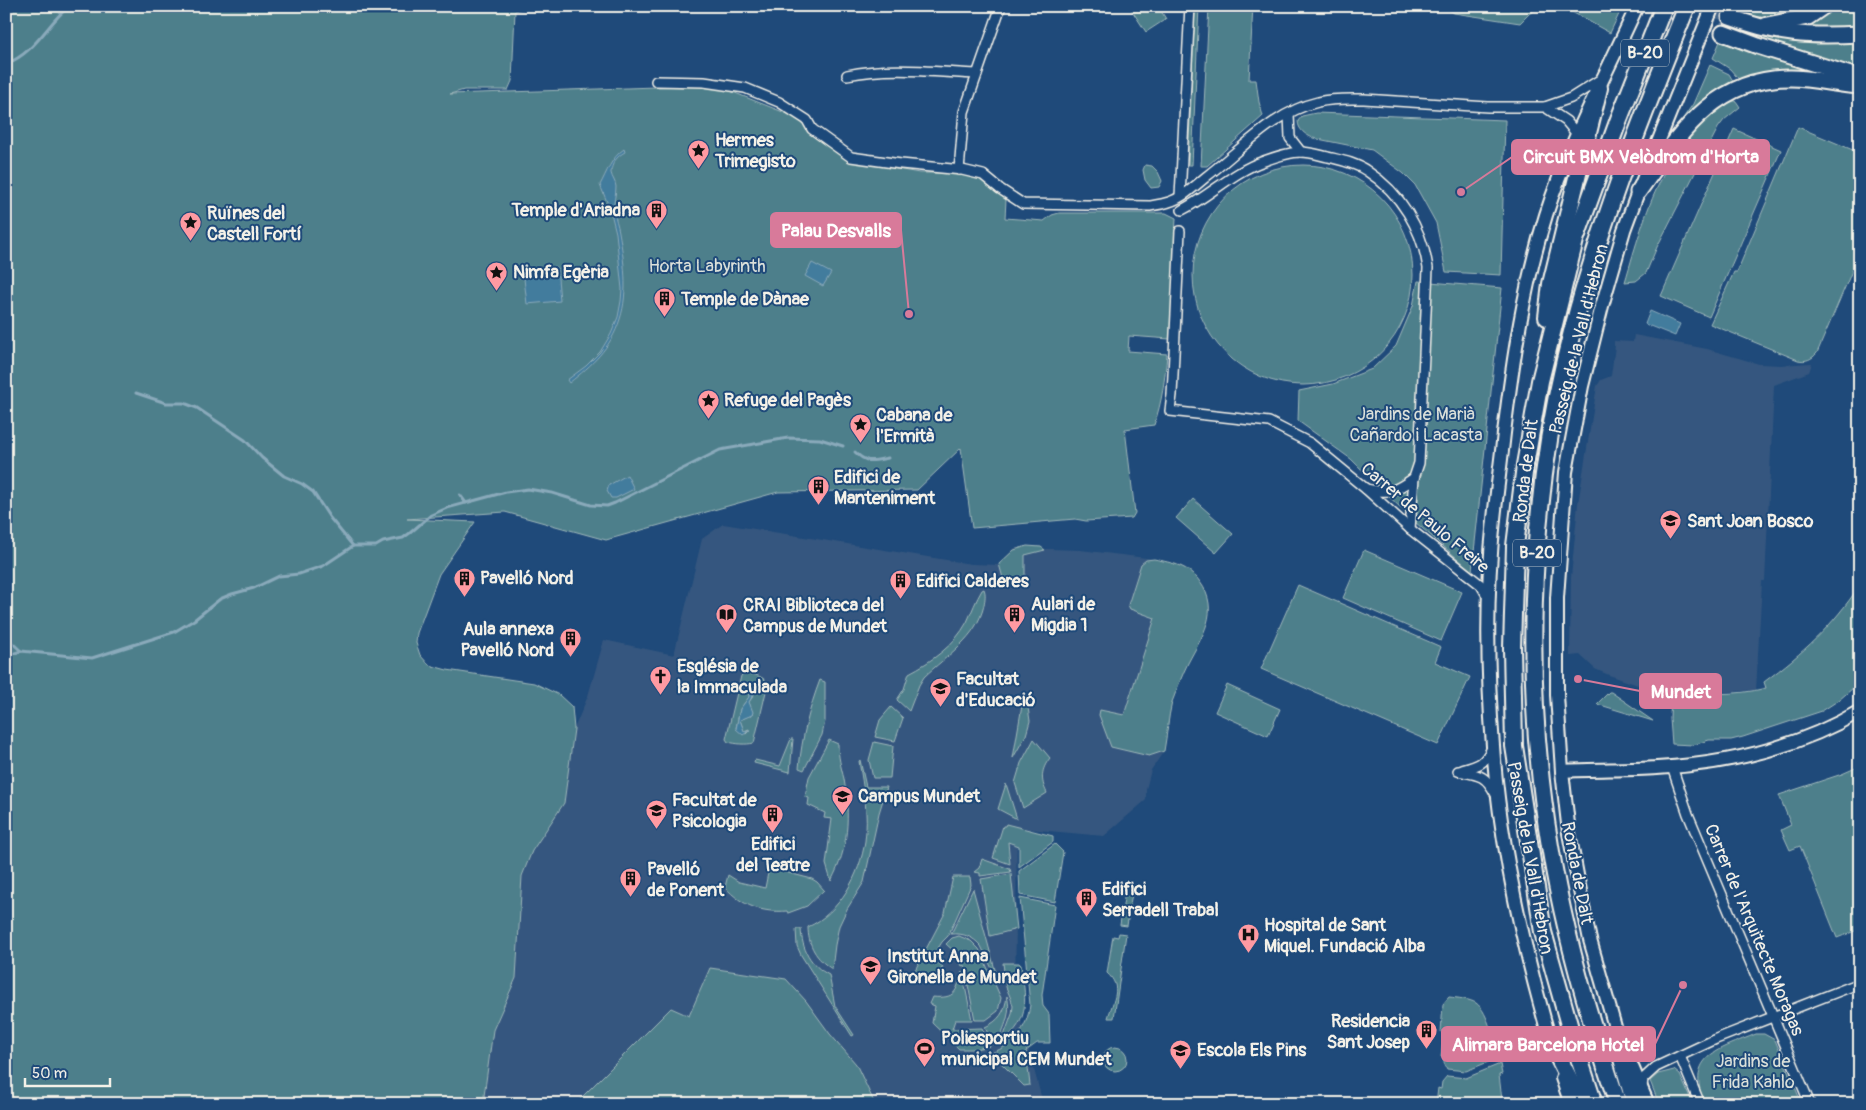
<svg xmlns="http://www.w3.org/2000/svg" width="1866" height="1110" viewBox="0 0 1866 1110" font-family="Pangolin,sans-serif">
<rect width="100%" height="100%" fill="#1f4a7a"/>
<filter id="ink" filterUnits="userSpaceOnUse"><feTurbulence type="fractalNoise" baseFrequency=".02" numOctaves="2"/><feDisplacementMap in="SourceGraphic" scale="10" xChannelSelector="R" yChannelSelector="G"/><feConvolveMatrix kernelMatrix="1 2 1 2 8 2 1 2 1" color-interpolation-filters="sRGB"/></filter>
<g filter="url(#ink)">
<g fill="#36577f">
<path d="M1634,335L1707,349L1759,364L1781,365L1812,363L1809,372L1774,385L1765,581H1762L1756,690L1701,694L1671,691L1641,686L1609,675L1595,669L1580,655L1570,656L1571,578L1578,504L1597,386L1601,380L1611,376L1615,346H1614V341L1633,342Z"/>
<path d="M723,524L971,564L998,565L1015,548L1080,550L1154,559L1175,563L1186,568L1197,577L1205,588L1210,607L1208,621L1201,639L1187,665L1172,703L1164,751L1151,770L1146,789V800L1104,836L1017,828L1015,998L1041,1096L1050,1104H482L493,1030L516,978L522,876L532,851L564,803L574,729L588,696L604,640L674,655L702,539Z"/>
</g>
<g fill="#4d7f8b" stroke="#a0b8ba" fill-rule="evenodd">
<path d="M6,6H553L525,8L515,11L512,81L508,90H464L450,94L715,85L793,116L858,162L919,173H960L980,178L1006,200L1005,218L1044,221L1052,215L1059,213H1166L1176,218L1170,339L1129,336L1128,351L1167,354C1165,379 1162,402 1154,425L1125,429L1135,513L1132,518L1086,521L1075,519L972,528L961,448L917,490L778,492L606,540L505,512L407,519L475,522L439,574L417,633L416,643L420,655L429,665L447,670L534,683L559,695L572,707L574,729L564,803L532,851L522,876L516,978L493,1030L484,1096L496,1104H6Z"/>
<path d="M1129,6H1158L1166,19L1146,32Z"/>
<path d="M1195,6H1199L1192,165H1188Z"/>
<path d="M1209,6H1253L1249,80H1256L1259,102L1263,116L1207,166H1201Z"/>
<path d="M1443,6H1542L1530,13L1520,23L1454,13Z"/>
<path d="M1561,6H1610L1619,14L1610,33Z"/>
<path d="M1735,6H1817C1809,12 1800,12 1791,14C1768,19 1755,18 1733,11Z"/>
<path d="M1828,6H1860V27L1818,29L1787,25Z"/>
<path d="M1728,22L1860,39V71L1764,43L1726,27Z"/>
<path d="M1721,39L1827,75L1742,83L1730,69L1713,58Z"/>
<path d="M1710,65L1729,74L1736,86L1673,134L1677,127L1693,104Z"/>
<path d="M1731,101H1736L1740,107L1724,120L1718,128L1657,247L1646,273L1636,281L1625,282C1646,210 1663,145 1731,101Z"/>
<path d="M1316,113L1505,120L1501,275L1446,272L1436,223L1415,185L1403,173L1372,150L1313,138C1306,135 1298,130 1298,121L1302,116Z"/>
<path d="M1798,127L1860,153V252L1817,353C1812,359 1806,362 1798,360L1710,324L1734,272H1737Z"/>
<path d="M1734,129L1781,150L1709,317L1661,296Z"/>
<path d="M1145,165L1152,166L1158,172L1162,181L1159,187L1151,188L1145,180L1143,170Z"/>
<circle cx="1303" cy="275" r="110"/>
<path d="M1418,281L1502,288L1472,571L1415,522L1351,459L1298,421L1299,391L1333,384L1372,369L1396,346L1413,306Z"/>
<path d="M1193,499L1233,534L1216,553L1176,518Z"/>
<path d="M1027,546L1041,547L1045,550L1025,555V584L1003,578L999,564L1014,550Z"/>
<path d="M1364,550L1462,592L1441,641L1343,598Z"/>
<path d="M1154,559C1173,563 1189,566 1200,582C1221,611 1202,636 1188,663C1182,675 1177,689 1172,702C1168,718 1167,735 1164,751L1149,756L1111,747L1099,715L1100,710L1124,715L1155,618L1130,609L1128,605L1141,564L1146,560Z"/>
<path d="M1298,585L1441,647L1435,662L1470,677L1438,745L1261,669Z"/>
<path d="M1860,585V682L1839,700L1822,711L1743,737L1731,740H1709L1693,745L1672,744L1670,719L1671,691C1703,694 1736,696 1766,688L1764,682C1805,651 1831,628 1860,585Z"/>
<path d="M984,589C986,594 985,599 984,605C977,638 947,655 924,677L919,685L909,711L897,700L904,689L909,673C932,661 954,646 967,622C972,611 976,600 982,590Z"/>
<path d="M743,674C752,673 763,676 768,683L754,743C745,745 737,744 728,742L726,739L741,676ZM749,692L754,695L749,702L753,714L740,720L744,731L749,729V731L746,734L736,728L740,709L749,697Z"/>
<path d="M820,680L825,682V721L822,735L804,770L799,768C802,737 809,709 820,680Z"/>
<path d="M1227,685L1280,709L1268,736L1215,712Z"/>
<path d="M1609,692H1611L1653,721L1597,704Z"/>
<path d="M1024,694H1026L1030,721L1026,735L1013,758Z"/>
<path d="M891,707L903,718L895,741L875,737L880,720Z"/>
<path d="M791,739H793L790,772L754,763L755,760L780,766Z"/>
<path d="M1034,739L1050,758C1041,769 1040,780 1047,793L1023,808L1015,783L1021,763Z"/>
<path d="M829,740L838,744C838,756 841,767 844,779C850,816 849,848 831,881L826,864L832,819L824,818L825,813L808,805L809,798L805,797L809,777Z"/>
<path d="M874,742L893,746L890,778H873L869,760Z"/>
<path d="M860,760L866,787H887L879,813L864,882L847,909L839,926L835,945L832,969C816,959 808,945 808,927C840,912 860,875 865,841C869,814 863,786 859,761Z"/>
<path d="M1860,766V929L1837,938L1800,846L1790,850L1781,830L1791,825L1779,795L1842,774Z"/>
<path d="M1006,784L1017,819L998,809Z"/>
<path d="M1006,824L1053,836V842L1019,867V846L1008,842L1010,864L993,858L1003,826H1005Z"/>
<path d="M1055,844L1063,852L1055,902L1020,895L1019,871Z"/>
<path d="M982,859L1010,869L1011,872L980,876V873L974,872L979,868Z"/>
<path d="M769,868L812,879L817,882L824,890L807,906L788,913L787,911C762,913 742,906 725,887L728,875L739,882L765,888Z"/>
<path d="M1011,874L1017,929L990,936L981,879Z"/>
<path d="M953,877H970L971,885L948,936L942,942L932,958L943,967L935,977L914,972L945,913Z"/>
<path d="M1126,885L1133,886L1127,926L1120,925Z"/>
<path d="M973,889L997,977H996L981,946C973,937 964,933 951,934Z"/>
<path d="M1020,898L1055,905L1042,995L1043,1006L1049,1014L1050,1043H1037L1026,1051L1030,1085L1024,1086L991,1053C1014,1045 1027,1029 1030,1005Z"/>
<path d="M796,929H801C802,949 810,965 829,975L835,1006L854,1035L852,1036L801,955L797,946Z"/>
<path d="M1119,933L1126,934L1114,1018H1108C1113,1000 1123,987 1107,973L1113,936L1118,937Z"/>
<path d="M959,936L971,941L979,949L1001,998L998,1011L986,1020H975L964,965L962,966L956,953L946,944L952,938Z"/>
<path d="M1003,963H1019L1021,965C1025,996 1032,1021 1002,1041L1012,1014L1013,1006L1011,999L1006,987Z"/>
<path d="M710,968L786,979L806,1001L830,1034L856,1064L875,1104H575L671,1008L689,1016Z"/>
<path d="M962,972L972,1020H955L952,1029L982,1028L990,1046L975,1049H959L932,1023L935,1006L929,1004L932,997C956,999 956,992 962,972Z"/>
<path d="M1007,996C1012,1013 1004,1027 998,1042L992,1044L985,1027C999,1021 1005,1012 1007,996Z"/>
<path d="M1449,997C1458,998 1469,999 1476,1003C1489,1012 1494,1044 1498,1058L1466,1071L1447,1069L1444,1063V1057H1441L1444,1032H1441L1443,1004Z"/>
<path d="M1756,1034H1764L1775,1040L1802,1104H1705C1684,1055 1720,1049 1756,1034Z"/>
<circle cx="1115" cy="1059" r="12"/>
<path d="M1500,1064L1502,1074L1499,1075L1502,1100L1510,1099L1508,1104H1436L1438,1088L1441,1089L1442,1082L1447,1076L1466,1078Z"/>
<path d="M1674,1070L1680,1075L1693,1104H1659L1650,1081L1658,1074Z"/>
</g>
<g fill="#437b9d" stroke="#8aaabb">
<path d="M624,149L625,152C617,156 611,164 611,173C612,178 616,182 616,187C616,195 613,202 614,210C615,218 618,225 619,232C624,260 629,292 620,319C611,348 592,365 569,383L567,380L586,366L600,352L611,334L618,317L621,301L622,289L616,233L610,209L600,185C607,172 611,158 624,149Z"/>
<path d="M812,263L831,273L823,286L805,276Z"/>
<path d="M557,267L560,301L527,304L523,270Z"/>
<path d="M1650,311L1680,324L1675,336L1645,324Z"/>
<path d="M627,475L634,489L616,498H611L607,491L609,485Z"/>
<path d="M749,692H753L754,693L749,702L753,712L752,715L740,720L744,731L750,730L743,735L736,729L740,709L749,697Z"/>
</g>
<g fill="none" stroke-linecap="round" stroke-linejoin="round">
<g stroke="#8aaabb" stroke-width="3">
<path d="M6,64C36,52 46,25 69,6"/>
<path d="M136,393L166,403H184L197,408L245,440L262,458L284,476L302,484L313,492L330,518L353,546"/>
<path d="M855,452C867,464 872,461 888,458"/>
<path d="M460,495L466,503"/>
<path d="M6,637L21,651"/>
<path d="M6,656L21,651L92,658L174,632L194,620L220,599L232,594L254,588L279,576L299,574L323,566L353,546H376L383,542L403,538L410,533L431,515L447,508L506,492L528,489L552,493L591,505L607,506L615,503L720,450L788,438L820,439L843,446"/>
</g>
<g stroke="#3f638a" stroke-width="15" stroke-dasharray="15 8" stroke-linecap="butt">
<path d="M1681,6L1723,33"/>
<path d="M1710,6L1730,17"/>
</g>
<defs>
<g id="street">
<path d="M847,75C889,66 935,72 977,74"/>
<path d="M656,81L704,82L745,88L779,102L807,120L812,129L851,157L901,164L962,170L983,175L1000,189L1023,204L1150,206C1156,205 1163,204 1169,202C1183,198 1196,185 1207,176C1242,149 1274,112 1318,102C1333,98 1349,99 1364,99L1488,107H1545L1566,121L1577,134"/>
<path d="M1545,107L1571,98L1601,79"/>
<path d="M1289,114L1290,138L1301,152"/>
<path d="M959,170L964,112L1001,6"/>
<path d="M1180,196L1190,6"/>
<path d="M1182,210C1211,195 1234,171 1264,161C1275,157 1290,152 1301,152C1310,152 1319,155 1328,157C1340,160 1356,163 1367,171C1401,193 1422,229 1428,268L1419,463L1414,478L1410,529"/>
<path d="M1180,231L1172,395L1170,411L1269,422L1310,443L1366,489L1410,529L1481,585L1488,597"/>
<path d="M1366,489C1390,494 1394,492 1414,478"/>
<path d="M1672,767L1688,814L1810,1104"/>
<path d="M1462,770C1480,765 1484,764 1492,748"/>
<path d="M1458,771C1478,775 1485,774 1495,793"/>
<path d="M1680,1056L1700,1104"/>
<path d="M1642,1087L1643,1079L1656,1067L1716,1039L1860,983"/>
</g>
<g id="secondary">
<path d="M1562,771C1594,769 1626,770 1657,768C1728,764 1798,748 1860,711"/>
<path d="M1554,1054C1525,955 1500,850 1493,746C1487,671 1486,593 1494,519C1497,490 1501,461 1504,433C1513,359 1524,285 1546,215C1569,142 1606,75 1637,6"/>
<path d="M1562,1078L1571,1104"/>
<path d="M1648,1104L1615,1027L1590,940L1582,901L1569,833L1562,771L1557,695V598L1566,472L1582,386L1602,306L1624,230L1638,192L1713,6"/>
</g>
<g id="primary">
<path d="M1730,17C1779,35 1808,37 1860,34"/>
<path d="M1767,25L1808,17L1824,6"/>
<path d="M1723,33L1758,46L1860,78"/>
<path d="M1638,192C1678,137 1713,77 1791,78C1814,78 1837,85 1860,86"/>
</g>
<g id="highway">
<path d="M1547,317L1551,284L1599,88"/>
<path d="M1618,1034L1620,1052L1635,1104"/>
<path d="M1552,1045L1582,1104"/>
<path d="M1594,1104L1575,1046L1543,932L1514,746L1512,648L1515,546L1525,465L1540,381L1575,240L1619,119L1664,6"/>
<path d="M1618,1104C1589,1019 1564,934 1550,846C1524,691 1528,514 1565,360C1594,238 1640,122 1687,6"/>
</g>
</defs>
<use href="#street" stroke="#f4f1e8" stroke-width="12"/>
<use href="#secondary" stroke="#f4f1e8" stroke-width="16"/>
<use href="#primary" stroke="#f4f1e8" stroke-width="19"/>
<use href="#highway" stroke="#f4f1e8" stroke-width="20"/>
<use href="#street" stroke="#1f4a7a" stroke-width="9"/>
<use href="#secondary" stroke="#1f4a7a" stroke-width="12"/>
<use href="#primary" stroke="#1f4a7a" stroke-width="15"/>
<use href="#highway" stroke="#1f4a7a" stroke-width="16"/>
</g>
</g>
<defs>
<symbol id="sight-pin" viewBox="-11 -11 22 30"><path d="M0 17L-7.5 6A9.5 9.5 0 1 1 7.5 6Z" fill="#ff9aa2" stroke="#1f4a7a"/><path d="M0-6L1.8-2.2L6-1.7L2.9 1.2L3.7 5.4L0 3.3L-3.7 5.4L-2.9 1.2L-6-1.7L-1.8-2.2Z" fill="#111"/></symbol>
<symbol id="building-pin" viewBox="-11 -11 22 30"><path d="M0 17L-7.5 6A9.5 9.5 0 1 1 7.5 6Z" fill="#ff9aa2" stroke="#1f4a7a"/><path d="M-4-6H4V6H1V3H-1V6H-4ZM-2.5-4.3h1.7v1.8h-1.7ZM.8-4.3h1.7v1.8H.8ZM-2.5-1h1.7V.8h-1.7ZM.8-1h1.7V.8H.8Z" fill="#111"/></symbol>
<symbol id="school-pin" viewBox="-11 -11 22 30"><path d="M0 17L-7.5 6A9.5 9.5 0 1 1 7.5 6Z" fill="#ff9aa2" stroke="#1f4a7a"/><path d="M0-5L7-2L0 1L-7-2ZM-4 1L0 2.5L4 1V4Q0 6-4 4Z" fill="#111"/></symbol>
<symbol id="library-pin" viewBox="-11 -11 22 30"><path d="M0 17L-7.5 6A9.5 9.5 0 1 1 7.5 6Z" fill="#ff9aa2" stroke="#1f4a7a"/><path d="M-6-4Q-3-5.5-.7-3.5V5Q-3 3-6 4ZM6-4Q3-5.5 .7-3.5V5Q3 3 6 4Z" fill="#111"/></symbol>
<symbol id="church-pin" viewBox="-11 -11 22 30"><path d="M0 17L-7.5 6A9.5 9.5 0 1 1 7.5 6Z" fill="#ff9aa2" stroke="#1f4a7a"/><path d="M-1.2-6h2.4v3.5h3.3v2.4h-3.3V6h-2.4V-.1h-3.3v-2.4h3.3Z" fill="#111"/></symbol>
<symbol id="university-pin" viewBox="-11 -11 22 30"><path d="M0 17L-7.5 6A9.5 9.5 0 1 1 7.5 6Z" fill="#ff9aa2" stroke="#1f4a7a"/><path d="M0-5L7-2L0 1L-7-2ZM-4 1L0 2.5L4 1V4Q0 6-4 4Z" fill="#111"/></symbol>
<symbol id="hospital-pin" viewBox="-11 -11 22 30"><path d="M0 17L-7.5 6A9.5 9.5 0 1 1 7.5 6Z" fill="#ff9aa2" stroke="#1f4a7a"/><path d="M-5-5h3v3.5h4V-5h3V5h-3V1.5h-4V5h-3Z" fill="#111"/></symbol>
<symbol id="stadium-pin" viewBox="-11 -11 22 30"><path d="M0 17L-7.5 6A9.5 9.5 0 1 1 7.5 6Z" fill="#ff9aa2" stroke="#1f4a7a"/><path d="M0-5a6.5 5 0 1 0 0 10a6.5 5 0 1 0 0-10ZM-3.5-1.8h7v3.6h-7Z" fill="#111"/></symbol>
</defs>
<g fill-rule="evenodd">
<use href="#sight-pin" x="686" y="138" width="25" height="34"/>
<use href="#building-pin" x="644" y="198" width="25" height="34"/>
<use href="#sight-pin" x="178" y="210" width="25" height="34"/>
<use href="#sight-pin" x="484" y="260" width="25" height="34"/>
<use href="#building-pin" x="652" y="286" width="25" height="34"/>
<use href="#sight-pin" x="696" y="388" width="25" height="34"/>
<use href="#sight-pin" x="848" y="412" width="25" height="34"/>
<use href="#building-pin" x="806" y="474" width="25" height="34"/>
<use href="#school-pin" x="1658" y="508" width="25" height="34"/>
<use href="#building-pin" x="452" y="566" width="25" height="34"/>
<use href="#building-pin" x="888" y="568" width="25" height="34"/>
<use href="#building-pin" x="1002" y="602" width="25" height="34"/>
<use href="#library-pin" x="714" y="602" width="25" height="34"/>
<use href="#building-pin" x="558" y="626" width="25" height="34"/>
<use href="#church-pin" x="648" y="664" width="25" height="34"/>
<use href="#university-pin" x="928" y="676" width="25" height="34"/>
<use href="#university-pin" x="830" y="784" width="25" height="34"/>
<use href="#university-pin" x="644" y="798" width="25" height="34"/>
<use href="#building-pin" x="760" y="802" width="25" height="34"/>
<use href="#building-pin" x="618" y="866" width="25" height="34"/>
<use href="#building-pin" x="1074" y="886" width="25" height="34"/>
<use href="#hospital-pin" x="1236" y="922" width="25" height="34"/>
<use href="#school-pin" x="858" y="954" width="25" height="34"/>
<use href="#building-pin" x="1414" y="1018" width="25" height="34"/>
<use href="#stadium-pin" x="912" y="1036" width="25" height="34"/>
<use href="#school-pin" x="1168" y="1038" width="25" height="34"/>
</g>
<g text-anchor="middle" dominant-baseline="central" stroke-width="4" stroke-linejoin="round" paint-order="stroke">
<g fill="#1f4a7a" stroke="#b4bfc7" stroke-width="1">
<rect x="1621" y="39.5" width="48" height="27" rx="4"/>
<rect x="1513" y="539.5" width="48" height="27" rx="4"/>
</g>
<g font-size="16" font-weight="bold" fill="#f4f1e8">
<text x="1645" y="53">B-20</text>
<text x="1537" y="553">B-20</text>
</g>
<g font-size="18" font-weight="bold" fill="#f4f1e8" stroke="#1f4a7a" text-anchor="start">
<text x="715" y="140">Hermes<tspan x="715" dy="21">Trimegisto</tspan></text>
<text x="640" y="210" text-anchor="end">Temple d'Ariadna</text>
<text x="207" y="213">Ruïnes del<tspan x="207" dy="21">Castell Fortí</tspan></text>
<text x="513" y="272">Nimfa Egèria</text>
<text x="681" y="299">Temple de Dànae</text>
<text x="724" y="400">Refuge del Pagès</text>
<text x="876" y="415">Cabana de<tspan x="876" dy="21">l'Ermità</tspan></text>
<text x="834" y="477">Edifici de<tspan x="834" dy="21">Manteniment</tspan></text>
<text x="1687" y="521">Sant Joan Bosco</text>
<text x="480" y="578">Pavelló Nord</text>
<text x="916" y="581">Edifici Calderes</text>
<text x="1031" y="604">Aulari de<tspan x="1031" dy="21">Migdia 1</tspan></text>
<text x="743" y="605">CRAI Biblioteca del<tspan x="743" dy="21">Campus de Mundet</tspan></text>
<text x="554" y="629" text-anchor="end">Aula annexa<tspan x="554" dy="21">Pavelló Nord</tspan></text>
<text x="677" y="666">Església de<tspan x="677" dy="21">la Immaculada</tspan></text>
<text x="956" y="679">Facultat<tspan x="956" dy="21">d'Educació</tspan></text>
<text x="858" y="796">Campus Mundet</text>
<text x="672" y="800">Facultat de<tspan x="672" dy="21">Psicologia</tspan></text>
<text x="773" y="844" text-anchor="middle">Edifici<tspan x="773" dy="21">del Teatre</tspan></text>
<text x="647" y="869">Pavelló<tspan x="647" dy="21">de Ponent</tspan></text>
<text x="1102" y="889">Edifici<tspan x="1102" dy="21">Serradell Trabal</tspan></text>
<text x="1264" y="925">Hospital de Sant<tspan x="1264" dy="21">Miquel. Fundació Alba</tspan></text>
<text x="887" y="956">Institut Anna<tspan x="887" dy="21">Gironella de Mundet</tspan></text>
<text x="1410" y="1021" text-anchor="end">Residencia<tspan x="1410" dy="21">Sant Josep</tspan></text>
<text x="941" y="1038">Poliesportiu<tspan x="941" dy="21">municipal CEM Mundet</tspan></text>
<text x="1197" y="1050">Escola Els Pins</text>
</g>
<g font-size="18" fill="#dbe0da" stroke="#1f4a7a">
<text x="707" y="266">Horta Labyrinth</text>
<text x="1416" y="414">Jardins de Marià<tspan x="1416" dy="21">Cañardo i Lacasta</tspan></text>
<text x="1753" y="1061">Jardins de<tspan x="1753" dy="21">Frida Kahlo</tspan></text>
</g>
<g font-size="18" fill="#f4f1e8" stroke="#1f4a7a">
<text transform="translate(1579 339) rotate(-76)">Passeig de la Vall d'Hebron</text>
<text transform="translate(1526 471) rotate(-83)">Ronda de Dalt</text>
<text transform="translate(1425 518) rotate(40)">Carrer de Paulo Freire</text>
<text transform="translate(1530 858) rotate(80)">Passeig de la Vall d'Hebron</text>
<text transform="translate(1577 873) rotate(79)">Ronda de Dalt</text>
<text transform="translate(1754 930) rotate(67)">Carrer de l'Arquitecte Moragas</text>
</g>
</g>
<path fill="none" stroke="#d87a9a" stroke-width="2" d="M1461 192L1512 157M909 314L901 230M1578 679L1640 691M1683 985L1655 1044"/>
<g fill="#d87a9a" stroke="#1f4a7a" stroke-width="2">
<circle cx="1461" cy="192" r="5"/>
<circle cx="909" cy="314" r="5"/>
<circle cx="1578" cy="679" r="5"/>
<circle cx="1683" cy="985" r="5"/>
</g>
<g fill="#d87a9a" stroke="#d87a9a" stroke-width="2">
<rect x="1512" y="140" width="257" height="34" rx="5"/>
<rect x="771" y="213" width="130" height="34" rx="5"/>
<rect x="1640" y="674" width="81" height="34" rx="5"/>
<rect x="1442" y="1027" width="213" height="34" rx="5"/>
</g>
<g font-size="19" text-anchor="middle" font-weight="bold" fill="#fff">
<text x="1641" y="163">Circuit BMX Velòdrom d'Horta</text>
<text x="836" y="237">Palau Desvalls</text>
<text x="1681" y="698">Mundet</text>
<text x="1548" y="1051">Alimara Barcelona Hotel</text>
</g>
<rect width="1866" height="1110" fill="none" stroke="#1f4a7a" stroke-width="25"/>
<rect x="12" y="12" width="1841" height="1085" fill="none" stroke="#f4f1e8" stroke-width="2" filter="url(#ink)"/>
<path d="M25 1078v8h85v-8" fill="none" stroke="#f4f1e8" stroke-width="2.5"/>
<text x="32" y="1078" font-size="15" fill="#f4f1e8" stroke="#1f4a7a" stroke-width="4" paint-order="stroke">50 m</text>
</svg>
